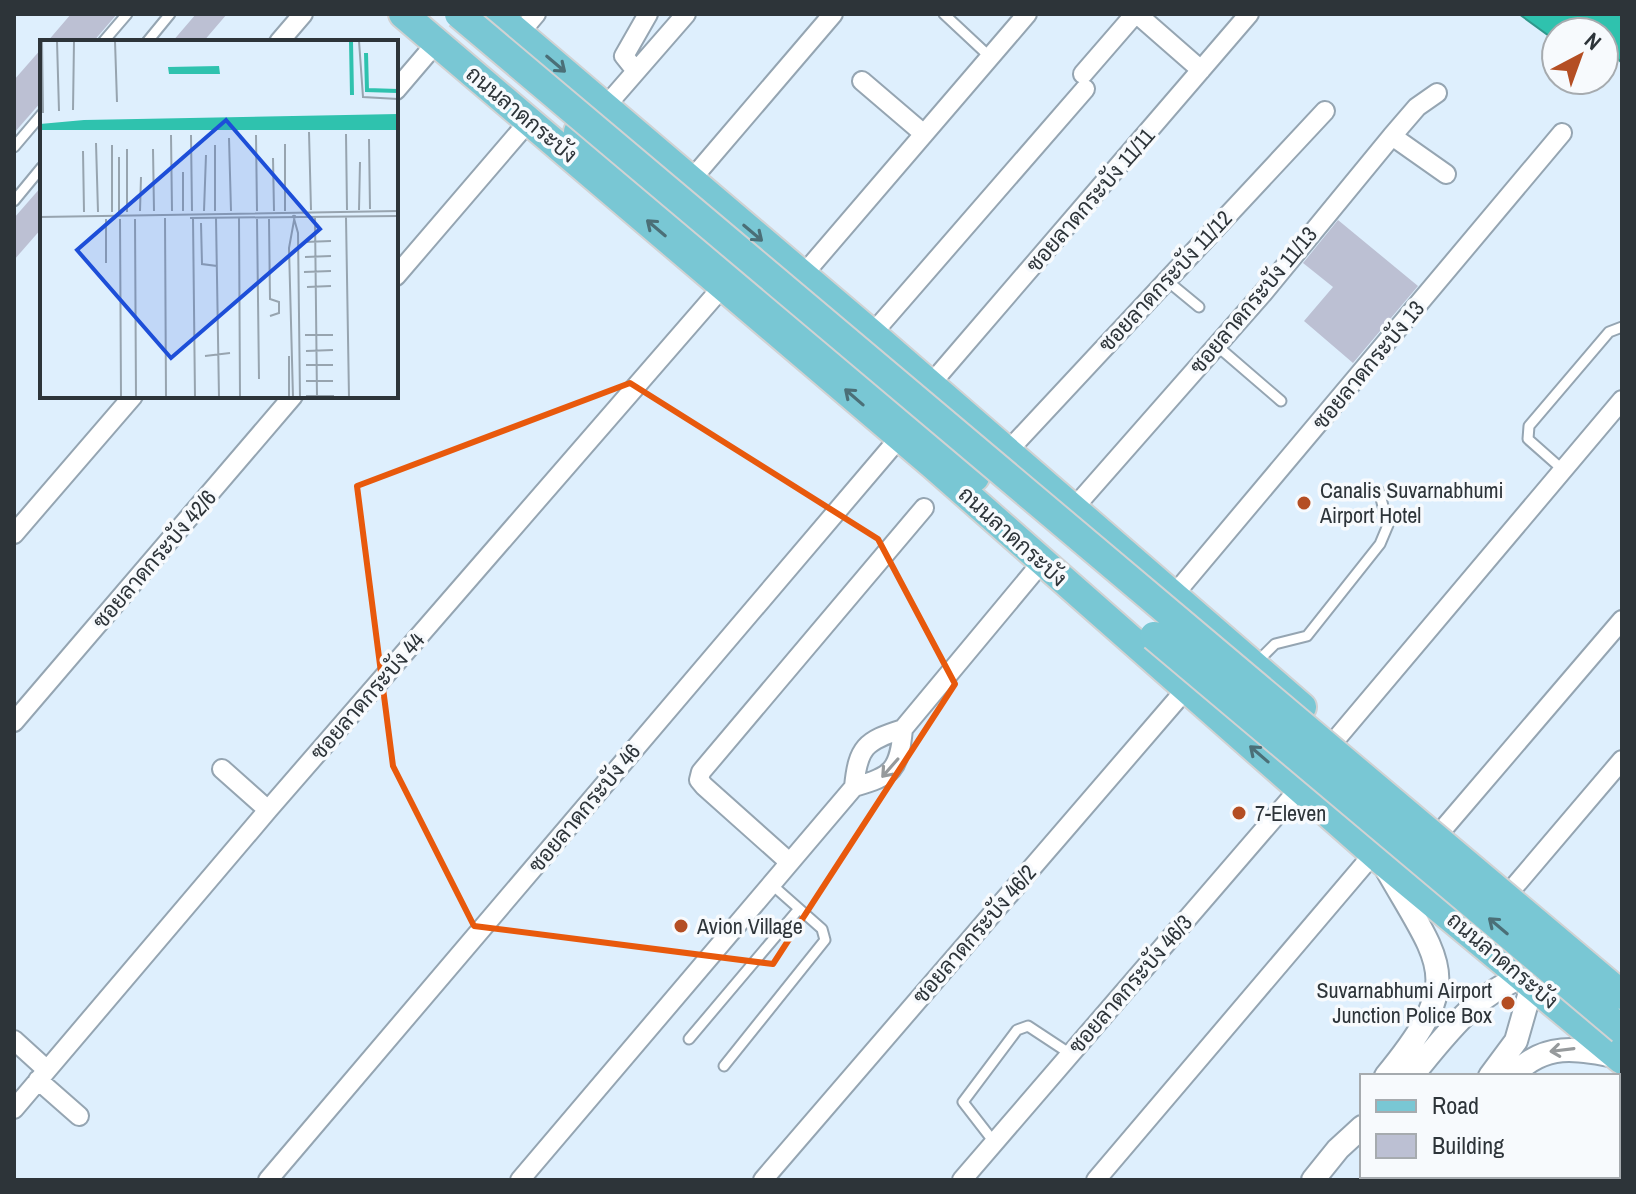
<svg xmlns="http://www.w3.org/2000/svg" width="1636" height="1194" font-family="'Archivo Narrow',Sarabun,sans-serif">
  <style>
    .water { fill: #2fc2ae; stroke: #2e978b; stroke-width: 2 }
    .building { fill: #bcc0d3 }
    .lines { fill: none; stroke-linecap: round; stroke-linejoin: round }
    .service-casing { stroke: #95a5b2; stroke-width: 13 }
    .minor-casing { stroke: #95a5b2; stroke-width: 22 }
    .tertiary-casing { stroke: #95a5b2; stroke-width: 26 }
    .primary-casing { stroke: #d1d2d3; stroke-width: 32 }
    .service { stroke: #fff; stroke-width: 9 }
    .minor { stroke: #fff; stroke-width: 18 }
    .tertiary { stroke: #fff; stroke-width: 22 }
    .primary { stroke: #79c7d4; stroke-width: 28 }
    .primary-bridge-casing { stroke: #d1d2d3; stroke-width: 32; stroke-linecap: butt }
    .primary-bridge { stroke: #79c7d4; stroke-width: 28 }
    .oneway { stroke: #4b6f77 }
    .oneway2 { stroke: #969a9c }
    .marked { fill: none; stroke: #e8590c; stroke-width: 6; stroke-linejoin: round }
    .poi-dot { fill: #b44e23; stroke: #f7fafd; stroke-width: 3 }
    .labels { text-anchor: middle; dominant-baseline: central; stroke-width: 7; stroke-linejoin: round; paint-order: stroke }
    .street-label { font-size: 22px; fill: #2d3439; stroke: #f7fafd }
    .poi-label { font-size: 22px; fill: #2d3439; stroke: #f7fafd; text-anchor: start }
    .inset-river { fill: none; stroke: #2fc2ae; stroke-width: 4 }
    .inset-road { fill: none; stroke: #97a4af; stroke-width: 2 }
    .view { fill: #1d4ed8; fill-opacity: 0.15; stroke: #1d4ed8; stroke-width: 4 }
    .inset-edge { fill: none; stroke: #2d3439; stroke-width: 4 }
  </style>
  <rect width="100%" height="100%" fill="#deeffd"/>
  <path class="water" d="M 1519,14 L 1622,14 L 1622,63 L 1614,55 L 1604,57 L 1604,32 L 1556,32 L 1556,41 Z"/>
  <path class="building" d="M 71,14 L 117,14 L 93,42 L 47,42 Z
    M 196,14 L 227,14 L 203,42 L 172,42 Z
    M 42,48 L 42,101 L 14,133 L 14,80 Z
    M 42,186 L 42,228 L 14,260 L 14,218 Z
    M 1338,220 L 1418,286 L 1353,363 L 1304,321 L 1333,287 L 1303,263 Z"/>
  <g class="lines">
    <g class="service-casing">
      <path id="service" d="M 944,14 L 990,57
        M 103,42 L 127,14
        M 147,42 L 170,14
        M 14,147 L 42,114
        M 14,201 L 42,167
        M 1165,279 L 1199,307
        M 1216,345 L 1281,401
        M 1563,470 L 1528,439 L 1529,426 L 1609,332 L 1622,327
        M 1257,662 L 1275,644 L 1307,636 L 1380,544 L 1388,525 L 1379,491
        M 689,1039 L 798,910
        M 724,1066 L 825,940 L 822,929 L 770,883
        M 994,1142 L 963,1102 L 1017,1030 L 1028,1026 L 1069,1053"/>
    </g>
    <g class="minor-casing">
      <path id="minor" d="M 1137,14 L 1201,70
        M 519,34 L 536,14
        M 279,42 L 303,14
        M 636,71 L 624,56 L 648,14
        M 1083,74 L 1135,14
        M 862,81 L 924,134
        M 396,90 L 437,42
        M 605,107 L 686,14
        M 1392,136 L 1446,174
        M 691,180 L 833,14
        M 803,275 L 1027,14
        M 396,276 L 529,121
        M 872,334 L 1085,89
        M 930,385 L 1249,14
        M 1007,452 L 1325,111
        M 1073,509 L 1263,293 L 1392,136 L 1417,107 L 1437,93
        M 14,534 L 133,396
        M 1173,596 L 1562,133
        M 14,722 L 293,396
        M 903,729 L 1042,562
        M 1337,738 L 1622,400
        M 222,769 L 268,810
        M 854,787 C 858,747 865,741 903,729
        M 1444,828 L 1622,620
        M 788,861 L 704,786 L 699,780 L 701,772 L 924,508
        M 1514,887 L 1622,760
        M 14,1040 L 47,1070
        M 38,1080 L 79,1116
        M 14,1109 L 268,810 L 724,285
        M 1618,1158 L 1622,1153
        M 268,1180 L 900,437
        M 520,1180 L 854,787 C 893,776 899,770 903,729
        M 763,1180 L 1186,689
        M 962,1180 L 1299,789
        M 1096,1180 L 1374,853
        M 1599,1180 L 1602,1176"/>
    </g>
    <g class="tertiary-casing">
      <path id="tertiary" d="M 1386,1076 C 1465,979 1443,968 1387,870
        M 1412,1076 C 1444,1037 1482,984 1535,974
        M 1490,1076 L 1516,1041 L 1536,971
        M 1513,1076 C 1543,1042 1578,1048 1618,1057
        M 1313,1180 L 1338,1149 L 1362,1127
        M 1410,1180 L 1414,1176"/>
    </g>
    <g class="primary-casing">
      <path id="primary" d="M 403,14 L 933,465 L 1381,860 L 1622,1060
        M 496,14 L 872,334 L 1302,707
        M 578,132 L 975,477"/>
    </g>
    <use href="#service" class="service"/>
    <use href="#minor" class="minor"/>
    <use href="#tertiary" class="tertiary"/>
    <use href="#primary" class="primary"/>
    <g class="primary-bridge-casing">
      <path id="primary-bridge" d="M 459,14 L 1622,995
        M 1154,636 L 1622,1030"/>
    </g>
    <use href="#primary-bridge" class="primary-bridge"/>
  </g>
  <defs><path id="oneway-shaft" d="M-6 0H5M1.5-3L5.5 0L1.5 3" fill="none" stroke-width="1.6" stroke-linecap="round" stroke-linejoin="round" transform="scale(2)"/></defs>
  <g class="oneway">
    <use href="#oneway-shaft" transform="translate(556 64) rotate(40)"/>
    <use href="#oneway-shaft" transform="translate(656 228) rotate(-140)"/>
    <use href="#oneway-shaft" transform="translate(753 233) rotate(40)"/>
    <use href="#oneway-shaft" transform="translate(854 397) rotate(-139)"/>
    <use href="#oneway-shaft" transform="translate(1259 754) rotate(-139)"/>
    <use href="#oneway-shaft" transform="translate(1498 926) rotate(-140)"/>
  </g>
  <g class="oneway2">
    <use href="#oneway-shaft" transform="translate(890 768) rotate(131)"/>
    <use href="#oneway-shaft" transform="translate(1562 1050) rotate(173)"/>
  </g>
  <path class="marked" d="M 630,383 L 878,539 L 955,684 L 773,964 L 474,926 L 393,766 L 357,486 Z"/>
  <g class="poi-dot">
    <circle cx="1304" cy="503" r="8"/>
    <circle cx="1239" cy="813" r="8"/>
    <circle cx="681" cy="926" r="8"/>
    <circle cx="1508" cy="1003" r="8"/>
  </g>
  <g class="labels">
    <g class="street-label">
      <text transform="translate(522 114) rotate(40)">ถนนลาดกระบัง</text>
      <text transform="translate(1090 200) rotate(-49)">ซอยลาดกระบัง 11/11</text>
      <text transform="translate(1165 281) rotate(-47)">ซอยลาดกระบัง 11/12</text>
      <text transform="translate(1253 300) rotate(-50)">ซอยลาดกระบัง 11/13</text>
      <text transform="translate(1368 365) rotate(-50)">ซอยลาดกระบัง 13</text>
      <text transform="translate(1013 536) rotate(42)">ถนนลาดกระบัง</text>
      <text transform="translate(154 559) rotate(-49)">ซอยลาดกระบัง 42/6</text>
      <text transform="translate(367 696) rotate(-49)">ซอยลาดกระบัง 44</text>
      <text transform="translate(584 808) rotate(-50)">ซอยลาดกระบัง 46</text>
      <text transform="translate(974 934) rotate(-49)">ซอยลาดกระบัง 46/2</text>
      <text transform="translate(1503 960) rotate(40)">ถนนลาดกระบัง</text>
      <text transform="translate(1130 984) rotate(-49)">ซอยลาดกระบัง 46/3</text>
    </g>
    <g class="poi-label">
      <text x="1320" y="490">Canalis Suvarnabhumi<tspan x="1320" dy="25">Airport Hotel</tspan></text>
      <text x="1255" y="813">7-Eleven</text>
      <text x="697" y="926">Avion Village</text>
      <text x="1492" y="990" text-anchor="end">Suvarnabhumi Airport<tspan x="1492" dy="25">Junction Police Box</tspan></text>
    </g>
  </g>
  <g transform="translate(40 40)">
    <rect width="358" height="358" fill="#deeffd"/>
    <path d="M 179,26 L 180,34 L 129,34 L 128,27 ZM 358,74 L 358,90 L 0,90 L 0,84 L 44,80 Z" fill="#2fc2ae"/>
    <path class="inset-river" d="M 311,1 L 312,55M 326,13 L 327,50 L 358,51"/>
    <path class="inset-road" d="M 2,1 L 3,73M 17,1 L 19,71M 75,1 L 77,62M 319,1 L 323,57 L 358,59M 33,70 L 34,1M 269,92 L 271,170M 306,94 L 307,170M 131,95 L 132,171M 151,95 L 152,171M 216,95 L 217,171M 189,98 L 191,171M 329,99 L 330,169M 56,103 L 58,172M 72,105 L 72,172M 113,109 L 114,171M 43,111 L 44,172M 233,118 L 234,171M 319,170 L 320,122M 100,171 L 101,137M 143,171 L 143,132M 164,171 L 166,115M 175,171 L 175,105M 245,171 L 245,104M 79,172 L 79,117M 87,172 L 87,109M 253,175 L 258,193 L 260,357M 0,177 L 358,171M 306,177 L 309,357M 125,178 L 126,357M 150,178 L 358,176M 153,178 L 155,357M 176,178 L 179,357M 199,178 L 200,357M 275,178 L 277,357M 66,179 L 66,223M 80,179 L 81,357M 95,179 L 96,357M 217,179 L 219,339M 229,179 L 230,259 L 239,262 L 239,273 L 230,276M 161,183 L 162,224 L 177,226M 265,202 L 291,201M 265,217 L 291,216M 264,232 L 291,231M 267,247 L 291,246M 265,295 L 293,295M 266,311 L 293,310M 165,316 L 190,313M 266,325 L 293,325M 266,341 L 293,341M 266,356 L 294,356M 249,357 L 249,316M 253,357 L 249,208 L 255,175"/>
    <path class="view" d="M 186,80 L 280,189 L 131,318 L 37,210 Z"/>
    <rect width="358" height="358" class="inset-edge"/>
  </g>
  <rect width="1636" height="1194" fill="none" stroke="#2d3439" stroke-width="32"/>
  <rect x="1360" y="1074" width="260" height="104" fill="#f7fafd" stroke="#a6abaf" stroke-width="2"/>
  <rect x="1376" y="1100" width="40" height="12" fill="#79c7d4" stroke="#a6abaf" stroke-width="2"/>
  <text x="1432" y="1114" font-size="24" fill="#2d3439">Road</text>
  <rect x="1376" y="1134" width="40" height="24" fill="#bcc0d3" stroke="#a6abaf" stroke-width="2"/>
  <text x="1432" y="1154" font-size="24" fill="#2d3439">Building</text>
  <g transform="translate(1580 56) rotate(41)"><circle r="38" fill="#f7fafd" stroke="#a6abaf" stroke-width="2"/>
  <path d="M0-6L14 30L0 20L-14 30Z" fill="#b44e23"/>
  <text y="-12" font-size="22" font-weight="bold" text-anchor="middle" fill="#2d3439">N</text>
  </g>
</svg>
